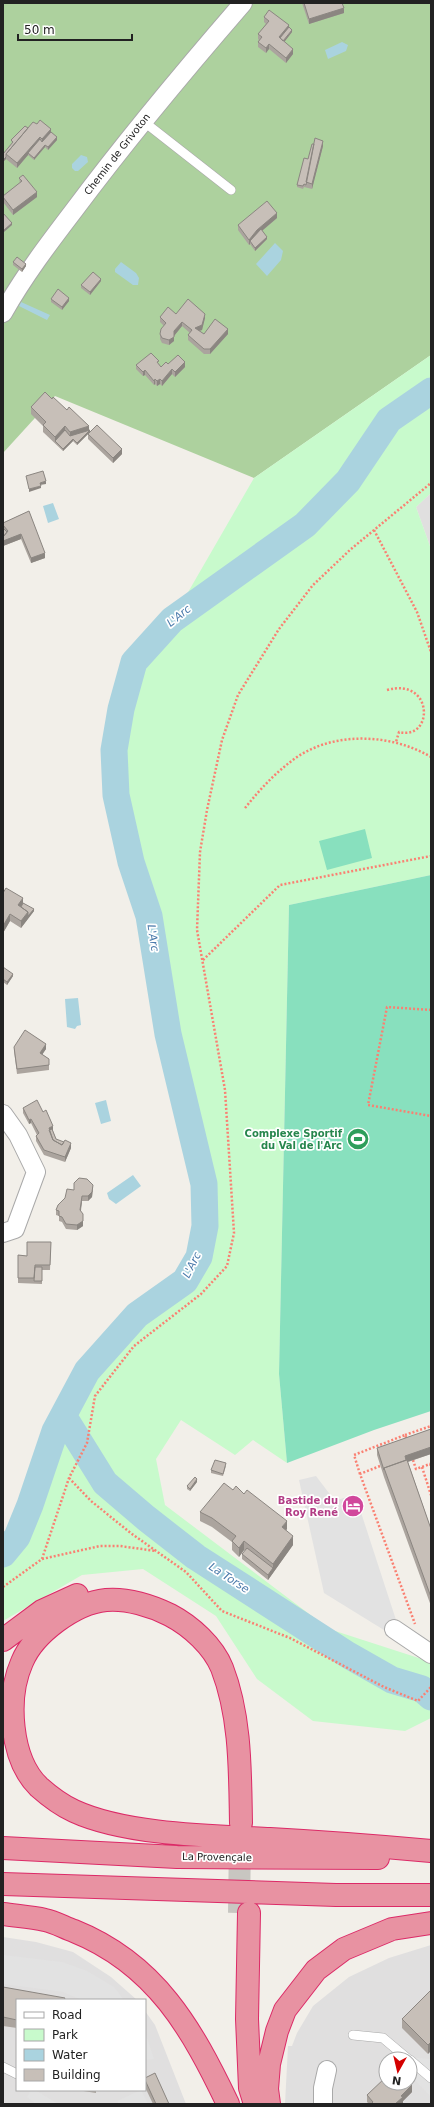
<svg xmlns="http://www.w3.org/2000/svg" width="434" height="2107" font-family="'DejaVu Sans',sans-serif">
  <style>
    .residential { fill: #e0dfdf; fill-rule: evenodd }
    .forest { fill: #add19e }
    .park { fill: #c8facc }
    .pitch { fill: #88e0be }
    .parking { fill: #e2e2e2 }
    .water { fill: #aad3df }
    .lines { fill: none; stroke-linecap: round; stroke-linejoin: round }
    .river { stroke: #aad3df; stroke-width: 27 }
    .motorway-tunnel { stroke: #c8c6c1; stroke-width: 22; stroke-dasharray: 22 11; stroke-linecap: butt }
    .service-casing { stroke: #a9a9a9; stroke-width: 10 }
    .minor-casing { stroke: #a9a9a9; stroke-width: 20 }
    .motorway-casing { stroke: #dc2a67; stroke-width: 24 }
    .path { stroke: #fa8072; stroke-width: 2.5; stroke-dasharray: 2 2; stroke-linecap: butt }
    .service { stroke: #fff; stroke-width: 9 }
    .minor { stroke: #fff; stroke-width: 18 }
    .motorway { stroke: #e892a2; stroke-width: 22 }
    .wall { fill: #aba49e }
    .shaded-wall { fill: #8b8681 }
    .building { fill: #c7bfb8; stroke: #8b8681 }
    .labels { text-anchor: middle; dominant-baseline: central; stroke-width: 3.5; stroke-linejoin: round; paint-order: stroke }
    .street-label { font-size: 10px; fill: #222; stroke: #fff }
    .leisure-label { font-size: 10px; font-weight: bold; fill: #27864d; stroke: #fff; text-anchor: end }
    .hotel-label { font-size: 10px; font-weight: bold; fill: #b23c85; stroke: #fff; text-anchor: end }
    .water-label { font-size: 11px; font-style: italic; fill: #4a7aab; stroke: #fff }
  </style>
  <rect width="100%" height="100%" fill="#f2efe9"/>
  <path class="residential" d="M 431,493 L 431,549 L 416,507 Z
    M 3,1937 L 36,1942 L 73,1952 L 111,1977 L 137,2000 L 17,2000 L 17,2090 L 145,2090 L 145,2011 L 155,2025 L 186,2104 L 3,2104 Z
    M 431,1945 L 431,2104 L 285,2104 L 288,2046 L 292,2046 L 297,2033 L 313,2006 L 349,1977 L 389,1958 ZM 386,2059 L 410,2059 L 410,2083 L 386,2083 Z"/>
  <path class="forest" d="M 3,3 L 431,3 L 431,355 L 254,478 L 55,396 L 3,453 Z"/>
  <path class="park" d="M 431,355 L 431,493 L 416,507 L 431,549 L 431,875 L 289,905 L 279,1374 L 287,1463 L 253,1440 L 235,1455 L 181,1420 L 156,1459 L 165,1505 L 329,1629 L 431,1662 L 431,1718 L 405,1731 L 313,1721 L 257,1679 L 216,1616 L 143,1569 L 82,1575 L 3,1621 L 3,1554 L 17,1536 L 30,1505 L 55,1431 L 87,1371 L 137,1315 L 185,1281 L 199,1257 L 205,1226 L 204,1184 L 168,1034 L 149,916 L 131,862 L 116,795 L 114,750 L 121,709 L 134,662 L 172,620 L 254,478 Z"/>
  <path class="pitch" d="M 365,829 L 372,858 L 327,870 L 319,841 Z
    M 431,875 L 431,1411 L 374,1430 L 287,1463 L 279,1374 L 289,905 Z"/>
  <path class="parking" d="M 316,1476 L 335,1501 L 355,1494 L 397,1623 L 392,1635 L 324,1593 L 299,1480 Z
    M 3,1955 L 62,1962 L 87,1971 L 114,1987 L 124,2000 L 82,2000 L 63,1992 L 3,1984 Z
    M 145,2032 L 154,2059 L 145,2060 Z
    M 406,2057 L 431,2059 L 431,2097 L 410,2075 L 410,2059 Z
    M 31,2090 L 35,2090 L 58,2104 L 36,2104 L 27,2097 Z
    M 141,2090 L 148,2104 L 119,2104 L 117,2101 Z"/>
  <path class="water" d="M 342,42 L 348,45 L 346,51 L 328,59 L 325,50 Z
    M 81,155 L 87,157 L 88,162 L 78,171 L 75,171 L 72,168 L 72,164 Z
    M 275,243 L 283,251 L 281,260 L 267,276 L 256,264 Z
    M 121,262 L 136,273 L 139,278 L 138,285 L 133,285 L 115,272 L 115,269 Z
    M 21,302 L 50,315 L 47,320 L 19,306 Z
    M 53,503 L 59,519 L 48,523 L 43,506 Z
    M 78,998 L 81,1025 L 77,1026 L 75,1029 L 67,1027 L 65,999 Z
    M 106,1100 L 111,1121 L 101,1124 L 95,1103 Z
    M 133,1175 L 141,1186 L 116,1204 L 109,1199 L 107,1193 Z"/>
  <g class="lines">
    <path class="river" d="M 64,1417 L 105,1483 L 146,1518 L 196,1557 L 348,1655 L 392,1680 L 422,1689 L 431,1697
      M 3,1554 L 17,1537 L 30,1505 L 55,1431 L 87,1371 L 137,1315 L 185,1281 L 199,1257 L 205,1226 L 204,1184 L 168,1034 L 149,916 L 131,862 L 116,795 L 114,750 L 121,709 L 134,662 L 172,620 L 305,525 L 348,481 L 389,420 L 431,391"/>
    <path class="motorway-tunnel" d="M 239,1913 L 240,1838"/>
    <g class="service-casing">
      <path id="service" d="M 143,121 L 231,190
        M 353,2035 L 383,2038 L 408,2059
        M 410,2060 L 431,2078
        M 3,2067 L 17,2074"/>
    </g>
    <g class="minor-casing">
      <path id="minor" d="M 3,313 C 24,276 49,243 75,209 C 128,138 185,70 243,3
        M 3,1114 L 18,1135 L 36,1172 L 15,1229 L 3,1233
        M 394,1629 L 431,1654
        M 323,2104 L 323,2088 L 327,2070"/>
    </g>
    <g class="motorway-casing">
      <path id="motorway" d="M 3,1640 L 42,1611 L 77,1595
        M 241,1823 C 240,1772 241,1717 222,1668 C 213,1646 191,1626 170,1615 C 152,1606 127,1598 106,1600 C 75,1603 34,1633 22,1662 C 6,1698 10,1759 39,1787 C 48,1795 63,1806 74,1811 C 126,1835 213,1836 270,1839 C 324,1842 377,1846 431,1851
        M 3,1848 L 177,1857 L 378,1858
        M 3,1884 L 336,1895 L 431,1895
        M 249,1913 L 247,2019 L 250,2088 L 255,2104
        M 3,1914 C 17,1916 32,1917 45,1920 C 55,1922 65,1928 74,1931 C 156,1964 192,2029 228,2104
        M 269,2104 L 267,2089 L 269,2064 L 277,2031 L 285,2010 L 316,1970 L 344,1949 L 392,1929 L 431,1923"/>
    </g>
    <path class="path" d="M 374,530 L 417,612 L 431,652
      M 387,690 C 434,677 434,741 399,732 L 396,742
      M 245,808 C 261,788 277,771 297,757 C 336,731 392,734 431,757
      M 203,960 L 280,885 L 431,856
      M 431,1010 L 387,1007 L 368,1105 L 431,1116
      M 405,1435 L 431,1426
      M 413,1460 L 416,1469 L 430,1464 L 431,1466
      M 380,1466 L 360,1474 L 415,1624
      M 422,1467 L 431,1495
      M 360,1474 L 354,1455 L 405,1435 L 407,1440
      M 69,1478 L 91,1501 L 132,1534 L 186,1572 L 222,1611 L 290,1638 L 384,1687 L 418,1701 L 431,1687
      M 42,1559 L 100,1546 L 120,1546 L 156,1551
      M 3,1587 L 42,1559 L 69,1478 L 87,1443 L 95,1396 L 134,1346 L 201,1294 L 227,1266 L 234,1233 L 225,1090 L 197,930 L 200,852 L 207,810 L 222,740 L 238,695 L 279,629 L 313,585 L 351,549 L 431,483"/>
    <use href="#service" class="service"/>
    <use href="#minor" class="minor"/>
    <use href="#motorway" class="motorway"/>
  </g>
  <path class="wall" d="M 302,3 L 342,3 L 344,13 L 309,24 Z
    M 264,17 L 289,27 L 292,32 L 284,42 L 293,54 L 286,63 L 269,49 L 266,53 L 258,47 L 258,42 L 259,40 L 258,39 L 258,34 L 266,24 L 264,22 Z
    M 37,124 L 51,132 L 57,140 L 48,150 L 45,147 L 34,160 L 28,155 L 17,168 L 6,159 L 3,162 L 3,154 L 12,143 L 11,140 L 28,128 Z
    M 323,146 L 312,189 L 304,187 L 303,189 L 297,187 L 297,185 L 308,159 Z
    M 19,178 L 37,197 L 13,215 L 3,202 L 3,196 L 20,183 Z
    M 277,218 L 262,231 L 267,239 L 255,251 L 250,244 L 249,245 L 238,230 L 238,225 Z
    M 13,262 L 26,266 L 22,272 L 13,265 Z
    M 101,281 L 90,295 L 81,288 L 81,285 Z
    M 51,299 L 69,301 L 62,310 L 51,302 Z
    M 176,314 L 205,318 L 202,330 L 200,331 L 204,334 L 228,334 L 210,354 L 204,354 L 188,340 L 188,335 L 190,333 L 182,326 L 174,336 L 174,341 L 169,345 L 162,343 L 160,339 L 160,334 L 164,326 L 160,322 L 160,317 Z
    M 159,364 L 161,367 L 168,364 L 185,367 L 175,377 L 172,374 L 162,386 L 160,384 L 157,386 L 155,384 L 154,385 L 145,375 L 143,376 L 136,369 L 136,365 Z
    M 31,407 L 89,430 L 90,432 L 77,445 L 73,441 L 63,451 L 43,432 L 43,426 L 31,414 Z
    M 88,434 L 122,454 L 113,463 L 88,439 Z
    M 29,511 L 45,558 L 31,563 L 21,539 L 3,546 L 3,523 Z
    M 3,893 L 23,903 L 34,911 L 21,928 L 10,921 L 3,933 Z
    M 3,967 L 13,976 L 7,985 L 3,982 Z
    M 14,1047 L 46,1049 L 42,1054 L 49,1059 L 49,1070 L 17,1074 L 14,1051 Z
    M 23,1108 L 43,1112 L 53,1131 L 56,1139 L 71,1148 L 65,1162 L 44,1155 L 36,1141 L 36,1136 L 37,1135 L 31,1123 L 29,1124 L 23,1113 Z
    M 93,1190 L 92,1197 L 88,1201 L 82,1201 L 81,1211 L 83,1226 L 77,1230 L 66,1229 L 62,1222 L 59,1221 L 59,1216 L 56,1215 L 56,1210 Z
    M 51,1242 L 50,1270 L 42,1270 L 42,1284 L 18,1283 L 18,1255 L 27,1256 Z
    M 431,1429 L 431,1454 L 408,1462 L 431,1529 L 431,1606 L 384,1477 L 377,1455 L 377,1448 Z
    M 226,1466 L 223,1476 L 211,1473 L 211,1470 Z
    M 197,1482 L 190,1491 L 187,1489 L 187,1486 Z
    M 233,1490 L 244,1494 L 287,1529 L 286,1530 L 293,1545 L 268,1580 L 242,1559 L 242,1554 L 245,1551 L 244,1550 L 239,1557 L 232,1550 L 232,1542 L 212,1527 L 200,1521 L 200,1512 Z
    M 3,1987 L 65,2000 L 17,2000 L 17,2028 L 3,2026 Z
    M 431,1990 L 428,2054 L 402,2028 L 402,2019 Z
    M 145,2078 L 169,2104 L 153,2104 L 145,2087 Z
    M 77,2090 L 96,2090 L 96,2093 Z
    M 412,2092 L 403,2101 L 403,2104 L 369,2104 L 367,2102 L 367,2095 Z"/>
  <path class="shaded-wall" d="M 344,8 L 344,13 L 309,24 L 309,19 Z
    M 289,25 L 289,30 L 280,41 L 279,37 Z
    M 292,30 L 292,32 L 282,45 L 282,43 Z
    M 269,44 L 269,49 L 266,53 L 266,48 Z
    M 293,49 L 293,54 L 286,63 L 286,58 Z
    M 51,129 L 51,134 L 42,144 L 42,139 Z
    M 40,137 L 40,142 L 28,153 L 28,155 L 17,168 L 17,163 Z
    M 57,137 L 57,140 L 48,150 L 48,147 Z
    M 323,141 L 323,146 L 312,189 L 312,184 Z
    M 45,145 L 45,147 L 34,160 L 34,158 Z
    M 6,157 L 6,159 L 3,162 L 3,160 Z
    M 37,192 L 37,197 L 13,215 L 13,210 Z
    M 277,213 L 277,218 L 250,241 L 250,244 L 249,245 L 249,240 L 257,230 Z
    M 12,223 L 12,225 L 4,232 L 4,230 Z
    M 267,237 L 267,239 L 255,251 L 255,248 Z
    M 26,264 L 26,266 L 22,272 L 22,269 Z
    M 101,279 L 101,281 L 90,295 L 90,292 Z
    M 69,298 L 69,301 L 62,310 L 62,307 Z
    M 205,314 L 205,318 L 202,330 L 195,332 L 195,328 Z
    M 182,322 L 182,326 L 174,336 L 174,331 Z
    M 228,329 L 228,334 L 210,354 L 210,349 Z
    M 174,337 L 174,341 L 169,345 L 169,340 Z
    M 185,362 L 185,367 L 175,377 L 175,372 Z
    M 172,369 L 172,374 L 162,386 L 162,381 Z
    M 145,370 L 145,375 L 143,376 L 143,372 Z
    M 155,379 L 155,384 L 154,385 L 154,381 Z
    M 160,379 L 160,384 L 157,386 L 157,381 Z
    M 65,426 L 65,433 L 55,441 L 55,444 L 55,437 Z
    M 89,426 L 89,431 L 90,430 L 90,432 L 77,445 L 77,443 L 86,434 L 70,439 L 70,432 Z
    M 73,439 L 73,441 L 63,451 L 63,449 Z
    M 122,449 L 122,454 L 113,463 L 113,458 Z
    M 46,481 L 46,484 L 40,485 L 40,483 Z
    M 41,486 L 41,488 L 29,492 L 29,489 Z
    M 21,534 L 21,539 L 3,546 L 3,539 Z
    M 45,553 L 45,558 L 31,563 L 31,558 Z
    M 23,898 L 23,905 L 18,910 L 18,905 Z
    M 34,909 L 34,911 L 21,928 L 21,921 L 28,912 Z
    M 10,914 L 10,921 L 3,933 L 3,926 Z
    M 13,974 L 13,976 L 7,985 L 7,982 Z
    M 46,1044 L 46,1049 L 40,1058 L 40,1053 Z
    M 31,1119 L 31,1123 L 29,1124 L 29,1120 Z
    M 53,1126 L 53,1131 L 49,1133 L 49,1128 Z
    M 71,1143 L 71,1148 L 65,1162 L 65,1157 Z
    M 93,1185 L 92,1197 L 88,1201 L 88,1196 Z
    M 82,1196 L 82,1201 L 80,1215 L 80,1210 Z
    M 83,1214 L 83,1226 L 77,1230 L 77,1225 Z
    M 431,1447 L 431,1454 L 407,1462 L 405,1456 Z
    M 197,1479 L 197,1482 L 190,1491 L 190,1489 Z
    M 287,1521 L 287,1529 L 282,1536 L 282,1527 Z
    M 293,1536 L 293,1545 L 268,1580 L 268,1575 L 273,1568 L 273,1564 Z
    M 244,1541 L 244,1550 L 239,1557 L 239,1548 Z
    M 431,2042 L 431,2051 L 428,2054 L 428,2045 Z
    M 412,2085 L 412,2092 L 403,2101 L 403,2104 L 395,2104 L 401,2096 Z"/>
  <path class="building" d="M 304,3 L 342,3 L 344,8 L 309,19 Z
    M 269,10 L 289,25 L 279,37 L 293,49 L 286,58 L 269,44 L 266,48 L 258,42 L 262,37 L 258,34 L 269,21 L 264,17 Z
    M 289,27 L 292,30 L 283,41 L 280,38 Z
    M 40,120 L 51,129 L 42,139 L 40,137 L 17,163 L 6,154 L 33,122 L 37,124 Z
    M 25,126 L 28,128 L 6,154 L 6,157 L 3,160 L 3,154 L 13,142 L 11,140 Z
    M 51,132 L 57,137 L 48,147 L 45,145 L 34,158 L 28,153 L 40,139 L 42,142 Z
    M 315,138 L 323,141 L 312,184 L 306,182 Z
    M 312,144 L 314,144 L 306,185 L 304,184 L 303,186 L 297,185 L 304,158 L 308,159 Z
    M 23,175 L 37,192 L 13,210 L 3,197 L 3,196 L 22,181 L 19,178 Z
    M 267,201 L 277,213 L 257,230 L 249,240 L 238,225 Z
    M 3,213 L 12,223 L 4,230 L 3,228 Z
    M 261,229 L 267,237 L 255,248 L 250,241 Z
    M 17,257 L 26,264 L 22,269 L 13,262 Z
    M 93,272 L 101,279 L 90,292 L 81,285 Z
    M 58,289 L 69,298 L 62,307 L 51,299 Z
    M 188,299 L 205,314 L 202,325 L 195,328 L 204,334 L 215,319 L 228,329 L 210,349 L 204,349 L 188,335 L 192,330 L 182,322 L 174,331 L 174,337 L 169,340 L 162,338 L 160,334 L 161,329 L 166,323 L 160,317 L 168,307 L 176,314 Z
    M 151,353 L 159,361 L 157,362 L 161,367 L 166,362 L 168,364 L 178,355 L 185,362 L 175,372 L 172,369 L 162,381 L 160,379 L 157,381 L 155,379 L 154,381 L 145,370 L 143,372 L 136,365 Z
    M 45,392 L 52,399 L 53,397 L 67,410 L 69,407 L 89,426 L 70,432 L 65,426 L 55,437 L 43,425 L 46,422 L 31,407 Z
    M 97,425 L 122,449 L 113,458 L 88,434 Z
    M 65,430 L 70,436 L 90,430 L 77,443 L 73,439 L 63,449 L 55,441 Z
    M 43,471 L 46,481 L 40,483 L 41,486 L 29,489 L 26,476 Z
    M 29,511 L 45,553 L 31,558 L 21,534 L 3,541 L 3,537 L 8,531 L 3,525 L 3,523 Z
    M 3,528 L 7,532 L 3,537 Z
    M 6,888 L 23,898 L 18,905 L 28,912 L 21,921 L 10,914 L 3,926 L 3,893 Z
    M 23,903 L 34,909 L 28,916 L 28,912 L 21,907 Z
    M 3,967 L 13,974 L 7,982 L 3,979 Z
    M 25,1030 L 46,1044 L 40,1053 L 49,1059 L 49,1065 L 17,1069 L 14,1047 Z
    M 37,1100 L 43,1112 L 46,1110 L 53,1126 L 49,1128 L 53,1140 L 62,1145 L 65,1140 L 71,1143 L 65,1157 L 44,1150 L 36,1136 L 39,1133 L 31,1119 L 29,1120 L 23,1108 Z
    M 52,1129 L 56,1139 L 64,1142 L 62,1145 L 53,1140 L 49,1130 Z
    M 79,1178 L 87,1179 L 93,1185 L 92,1192 L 88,1196 L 82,1196 L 80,1210 L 83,1214 L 83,1221 L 77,1225 L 66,1224 L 62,1217 L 59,1216 L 59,1211 L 56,1210 L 58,1205 L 65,1198 L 67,1189 L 74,1190 L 74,1183 Z
    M 27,1242 L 51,1242 L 50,1265 L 35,1265 L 34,1278 L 18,1278 L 18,1255 L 27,1256 Z
    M 35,1267 L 42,1267 L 42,1281 L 34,1281 Z
    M 431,1429 L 431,1447 L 405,1456 L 406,1460 L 384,1468 L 384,1470 L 377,1448 Z
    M 215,1460 L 226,1463 L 223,1474 L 211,1470 Z
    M 407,1460 L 431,1529 L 431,1597 L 384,1468 Z
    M 195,1477 L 197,1479 L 190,1489 L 187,1486 Z
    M 224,1483 L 233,1490 L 236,1486 L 244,1494 L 247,1490 L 287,1521 L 282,1527 L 293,1536 L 273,1564 L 244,1541 L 239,1548 L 232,1541 L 236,1536 L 212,1518 L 200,1512 Z
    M 247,1548 L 273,1568 L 268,1575 L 242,1554 Z
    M 3,1987 L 65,1998 L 64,2000 L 17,2000 L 17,2020 L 3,2017 Z
    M 431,1990 L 431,2042 L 428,2045 L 402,2019 Z
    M 155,2073 L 169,2104 L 156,2104 L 145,2080 L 145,2078 Z
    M 386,2077 L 386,2083 L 410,2083 L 412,2085 L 401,2096 L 403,2097 L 395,2104 L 371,2104 L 373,2102 L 367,2095 Z"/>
  <defs>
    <g id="stadium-disc" transform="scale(1.15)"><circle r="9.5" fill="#2e9e5b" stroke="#fff"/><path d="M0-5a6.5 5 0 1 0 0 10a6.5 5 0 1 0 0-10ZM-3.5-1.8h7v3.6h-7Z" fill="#fff"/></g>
    <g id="hotel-disc" transform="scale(1.15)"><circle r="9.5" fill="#d1479c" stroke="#fff"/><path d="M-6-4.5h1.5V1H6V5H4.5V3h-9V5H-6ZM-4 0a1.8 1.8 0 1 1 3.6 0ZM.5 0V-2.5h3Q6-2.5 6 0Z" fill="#fff"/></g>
  </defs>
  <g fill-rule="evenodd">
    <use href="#stadium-disc" x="358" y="1139"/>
    <use href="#hotel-disc" x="353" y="1506"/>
  </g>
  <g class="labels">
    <g class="street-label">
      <text transform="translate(117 154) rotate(-52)">Chemin de Grivoton</text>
      <text transform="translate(217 1857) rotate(1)">La Provençale</text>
    </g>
    <g class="leisure-label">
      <text x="342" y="1133">Complexe Sportif<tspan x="342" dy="12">du Val de l'Arc</tspan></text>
    </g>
    <g class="hotel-label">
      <text x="338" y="1500">Bastide du<tspan x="338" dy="12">Roy René</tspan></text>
    </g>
    <g class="water-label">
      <text transform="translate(179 616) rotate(-39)">L'Arc</text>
      <text transform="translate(153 938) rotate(81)">L'Arc</text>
      <text transform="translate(192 1265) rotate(-63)">L'Arc</text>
      <text transform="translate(229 1578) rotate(33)">La Torse</text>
    </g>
  </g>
  <rect width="434" height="2107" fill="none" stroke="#222222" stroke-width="8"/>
  <rect x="16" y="1999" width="130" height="92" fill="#ffffff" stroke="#a7a7a7"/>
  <rect x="24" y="2012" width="20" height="6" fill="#ffffff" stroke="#a7a7a7"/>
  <text x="52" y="2019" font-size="12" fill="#222222">Road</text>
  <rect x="24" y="2029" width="20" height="12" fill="#c8facc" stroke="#a7a7a7"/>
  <text x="52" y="2039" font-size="12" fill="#222222">Park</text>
  <rect x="24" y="2049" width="20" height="12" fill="#aad3df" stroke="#a7a7a7"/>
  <text x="52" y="2059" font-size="12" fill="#222222">Water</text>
  <rect x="24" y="2069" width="20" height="12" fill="#c7bfb8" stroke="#a7a7a7"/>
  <text x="52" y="2079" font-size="12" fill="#222222">Building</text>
  <g transform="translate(398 2071) rotate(188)"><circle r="19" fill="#ffffff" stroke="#a7a7a7"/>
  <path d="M0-3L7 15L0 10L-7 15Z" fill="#d40000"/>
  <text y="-6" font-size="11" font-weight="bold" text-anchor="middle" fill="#222222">N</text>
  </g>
  <path d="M18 34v6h114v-6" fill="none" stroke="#222222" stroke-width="2"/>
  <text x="24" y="34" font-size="12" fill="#222222" stroke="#ffffff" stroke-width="3" paint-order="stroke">50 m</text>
</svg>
